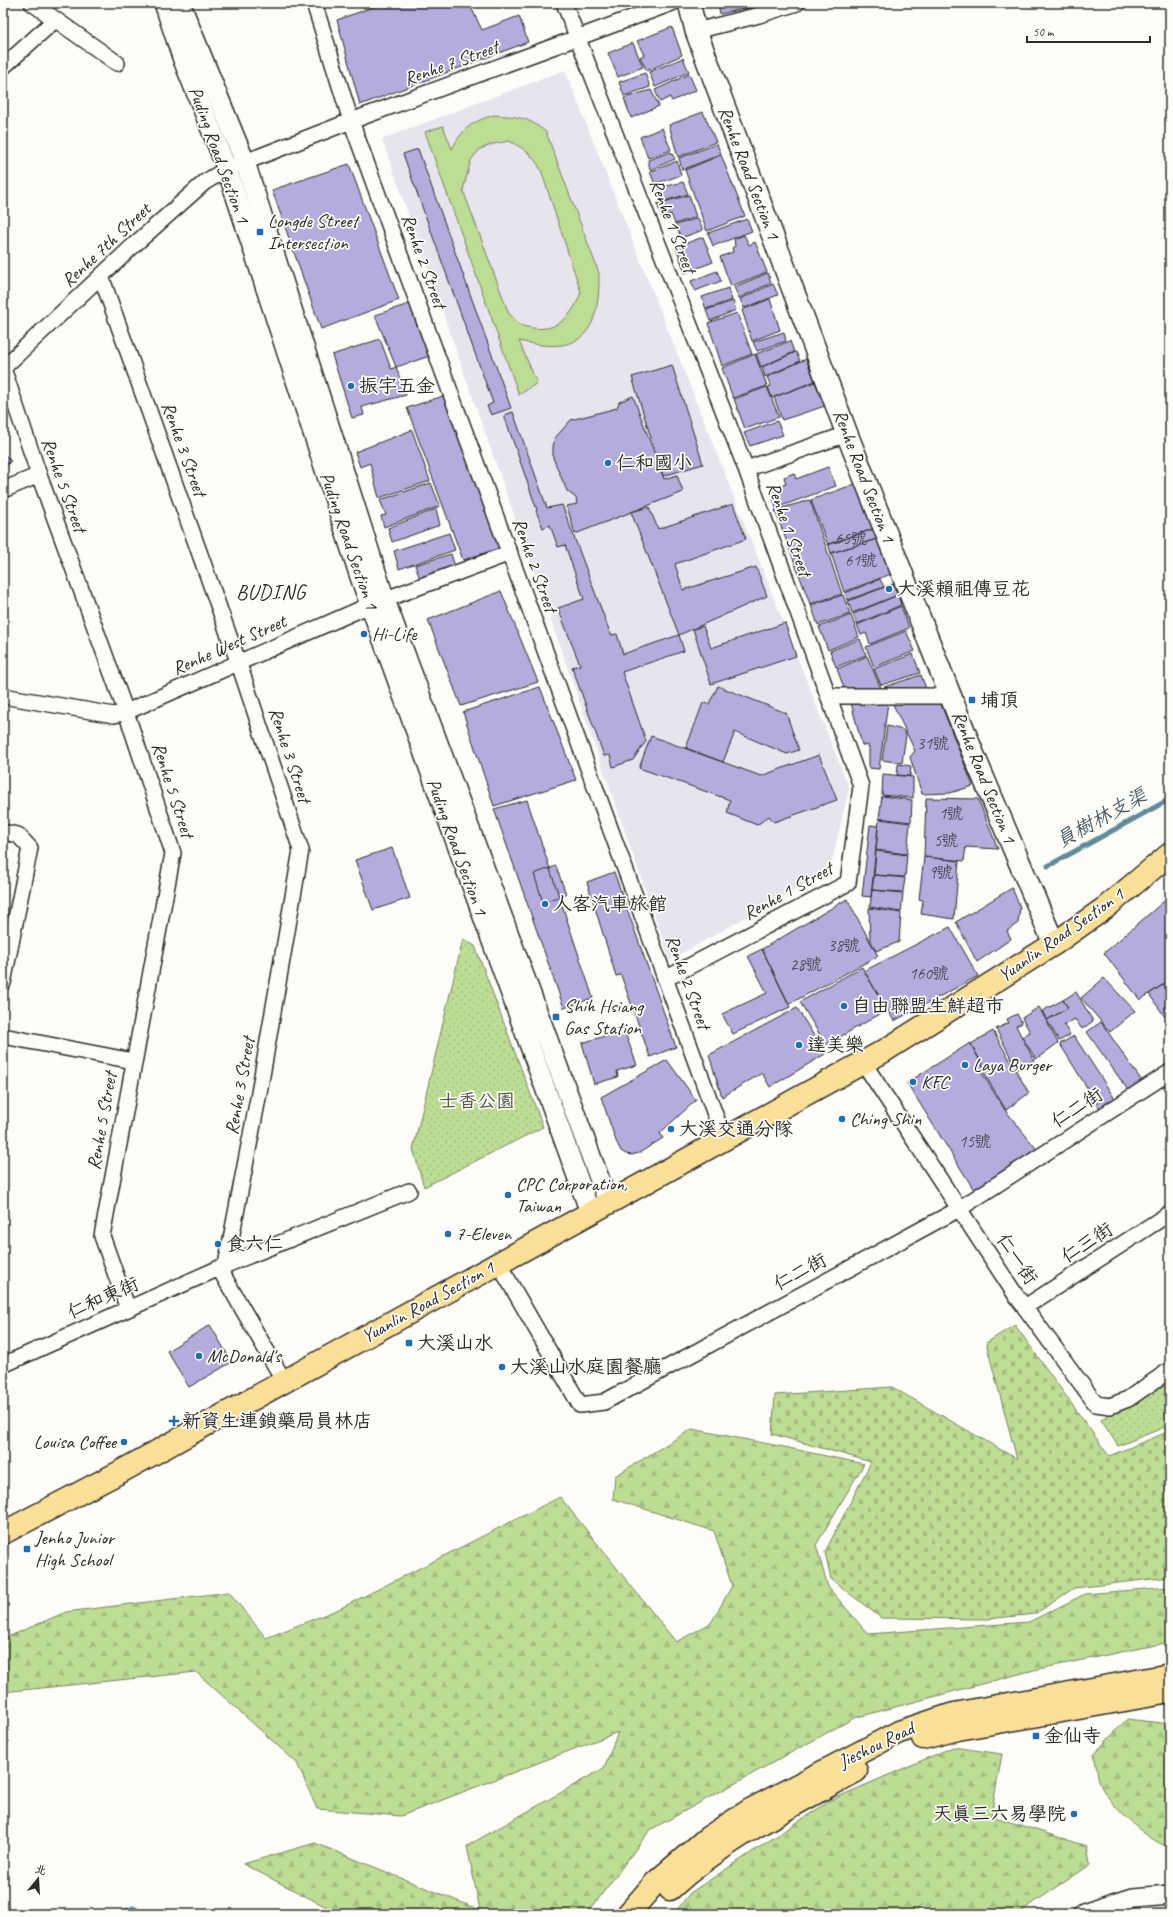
<svg xmlns="http://www.w3.org/2000/svg" width="1173" height="1917" font-family="Caveat,'LXGW WenKai TC',sans-serif">
  <style>
    .built { fill: #e7e4ef }
    .grass { fill: url(#grass-dots); stroke: #748460 }
    .forest { fill: url(#forest-firs); stroke: #748460 }
    .cemetery { fill: url(#cemetery-stones); stroke: #748460 }
    .garden { fill: #bddc94; stroke: #748460; fill-rule: evenodd }
    .lines { fill: none; stroke-linecap: round; stroke-linejoin: round }
    .stream { stroke: #5f8b99; stroke-width: 5 }
    .building { fill: #b5acdd; stroke: #2b2b2b }
    .minor-casing { stroke: #2b2b2b; stroke-width: 18 }
    .tertiary-casing { stroke: #2b2b2b; stroke-width: 22 }
    .secondary-casing { stroke: #2b2b2b; stroke-width: 24 }
    .primary-casing { stroke: #2b2b2b; stroke-width: 25 }
    .minor { stroke: #fdfcf7; stroke-width: 15 }
    .tertiary { stroke: #fdfcf7; stroke-width: 19 }
    .secondary { stroke: #fdfcf7; stroke-width: 21 }
    .primary { stroke: #fbdf96; stroke-width: 22 }
    .poi-dot { fill: #1f6fb2; stroke: #fdfcf7; stroke-width: 1.5 }
    .labels { text-anchor: middle; dominant-baseline: central; stroke-width: 3.5; stroke-linejoin: round; paint-order: stroke }
    .number-label { font-size: 17px; fill: #4e4b58 }
    .street-label { font-size: 19px; fill: #2b2b2b; stroke: #fdfcf7 }
    .poi-label { font-size: 19px; fill: #2b2b2b; stroke: #fdfcf7; text-anchor: start }
    .park-label { font-size: 19px; fill: #505745; stroke: #fdfcf7 }
    .water-label { font-size: 20px; font-style: italic; fill: #455b62; stroke: #fdfcf7 }
    .quarter-label { font-size: 21px; letter-spacing: 1px; fill: #2b2b2b; stroke: #fdfcf7 }
  </style>
  <defs>
    <pattern id="grass-dots" width="8" height="8" patternUnits="userSpaceOnUse"><rect width="8" height="8" fill="#bddc94"/><path d="M2 2h.1M6 6h.1" fill="none" stroke="#a3bd80" stroke-width="1.8" stroke-linecap="round"/></pattern>
    <pattern id="forest-firs" width="22" height="20" patternUnits="userSpaceOnUse"><rect width="22" height="20" fill="#bddc94"/><path d="M5 1l3.5 6h-7zM16 11l3.5 6h-7z" fill="#a3bd80"/></pattern>
    <pattern id="cemetery-stones" width="16" height="16" patternUnits="userSpaceOnUse"><rect width="16" height="16" fill="#bddc94"/><path d="M2 7V4a2 2 0 0 1 4 0v3zM10 15v-3a2 2 0 0 1 4 0v3z" fill="#a3bd80"/></pattern>
  </defs>
  <rect width="100%" height="100%" fill="#fdfcf7"/>
  <filter id="ink" filterUnits="userSpaceOnUse"><feTurbulence type="fractalNoise" baseFrequency=".025" numOctaves="2"/><feDisplacementMap in="SourceGraphic" scale="8" xChannelSelector="R" yChannelSelector="G"/><feConvolveMatrix kernelMatrix="1 2 1 2 8 2 1 2 1" color-interpolation-filters="sRGB"/></filter>
  <g filter="url(#ink)">
    <path class="built" d="M 565,70 L 849,788 L 830,870 L 670,960 L 382,139 Z"/>
    <path class="grass" d="M 463,939 L 475,946 L 543,1127 L 424,1187 L 413,1149 Z
      M 1170,1372 L 1170,1425 L 1118,1446 L 1101,1420 Z"/>
    <path class="forest" d="M 692,1429 L 779,1446 L 864,1464 L 816,1545 L 828,1587 L 868,1634 L 1029,1622 L 1085,1594 L 1170,1587 L 1170,1642 L 1034,1670 L 854,1718 L 650,1830 L 587,1914 L 340,1914 L 243,1864 L 315,1843 L 480,1910 L 467,1846 L 604,1768 L 618,1732 L 401,1816 L 317,1809 L 297,1763 L 196,1672 L 3,1692 L 3,1639 L 66,1612 L 229,1592 L 266,1638 L 339,1609 L 560,1497 L 676,1642 L 711,1623 L 732,1586 L 714,1531 L 613,1499 L 615,1476 Z
      M 1127,1719 L 1170,1724 L 1170,1848 C 1146,1839 1117,1812 1103,1790 C 1098,1783 1096,1764 1094,1754 Z
      M 953,1747 L 1002,1754 L 991,1816 L 1087,1846 L 1090,1865 L 1017,1914 L 930,1914 L 922,1905 L 914,1914 L 674,1914 L 690,1893 L 831,1800 Z"/>
    <path class="cemetery" d="M 1015,1325 L 1109,1456 L 1170,1431 L 1170,1577 L 1074,1588 L 1035,1614 L 988,1619 L 881,1618 L 831,1579 L 825,1552 L 871,1462 L 772,1434 L 775,1395 L 892,1387 L 1017,1459 L 986,1343 Z"/>
    <path class="garden" d="M 494,115 C 518,117 526,116 546,132 L 599,273 C 600,334 582,356 519,341 L 537,383 L 519,395 L 425,132 L 443,126 L 452,149 C 463,128 471,122 494,115 ZM 509,141 C 524,148 533,155 541,170 L 581,292 C 574,314 558,332 533,328 C 529,327 524,327 521,325 C 517,322 513,317 509,314 L 463,190 L 471,160 L 480,149 L 493,144 Z"/>
    <g class="lines">
      <path class="stream" d="M 1048,866 L 1170,799
        M 118,1914 L 133,1908 L 144,1914"/>
    </g>
    <path class="building" d="M 384,3 L 469,3 L 482,30 L 519,16 L 528,42 L 360,105 L 337,20 Z
      M 718,3 L 771,3 L 720,14 Z
      M 672,27 L 682,55 L 647,71 L 640,57 L 644,55 L 637,41 Z
      M 633,43 L 643,67 L 618,77 L 608,53 Z
      M 683,58 L 689,72 L 655,87 L 649,72 Z
      M 645,73 L 650,87 L 624,96 L 619,82 Z
      M 689,74 L 696,90 L 672,101 L 670,97 L 660,102 L 655,90 Z
      M 651,90 L 659,106 L 631,118 L 624,98 Z
      M 703,112 L 716,142 L 678,157 L 669,125 Z
      M 662,128 L 671,150 L 648,158 L 640,137 Z
      M 717,144 L 721,154 L 682,170 L 679,158 Z
      M 418,149 L 511,408 L 491,415 L 487,406 L 493,403 L 403,154 Z
      M 671,152 L 675,159 L 650,170 L 648,160 Z
      M 721,155 L 745,216 L 707,231 L 685,170 Z
      M 677,161 L 681,175 L 655,184 L 650,172 Z
      M 349,164 L 399,300 L 321,329 L 272,190 Z
      M 683,182 L 688,194 L 664,201 L 659,188 Z
      M 689,195 L 696,217 L 675,224 L 671,214 L 662,217 L 657,204 Z
      M 698,218 L 703,230 L 681,238 L 676,225 Z
      M 747,219 L 752,231 L 713,246 L 708,233 Z
      M 744,235 L 749,245 L 755,242 L 767,272 L 731,286 L 720,257 L 733,252 L 732,248 L 735,246 L 734,239 Z
      M 703,237 L 713,262 L 685,273 L 676,247 Z
      M 717,271 L 721,281 L 695,291 L 691,281 Z
      M 768,273 L 771,283 L 739,298 L 734,287 Z
      M 773,284 L 778,295 L 744,308 L 740,299 Z
      M 728,288 L 732,300 L 706,309 L 702,297 Z
      M 770,299 L 780,330 L 752,341 L 742,310 Z
      M 733,301 L 736,310 L 710,321 L 706,310 Z
      M 412,303 L 433,355 L 396,367 L 375,315 Z
      M 737,313 L 752,354 L 722,366 L 708,323 Z
      M 784,332 L 786,341 L 757,351 L 753,342 Z
      M 380,339 L 391,369 L 396,367 L 406,395 L 362,407 L 364,415 L 352,418 L 332,355 Z
      M 790,341 L 794,352 L 761,367 L 756,354 Z
      M 796,352 L 800,361 L 765,377 L 762,367 Z
      M 755,354 L 767,386 L 733,398 L 722,368 Z
      M 806,359 L 815,381 L 772,398 L 768,387 L 771,386 L 767,377 Z
      M 672,365 L 703,464 L 663,476 L 632,377 Z
      M 815,382 L 825,406 L 782,420 L 774,397 Z
      M 767,387 L 779,417 L 745,429 L 734,399 Z
      M 446,395 L 503,547 L 463,560 L 407,408 Z
      M 633,396 L 664,479 L 677,475 L 683,492 L 575,534 L 567,506 L 577,504 L 576,498 L 567,491 L 553,458 L 553,447 L 555,438 L 571,420 L 617,408 L 619,402 Z
      M 513,412 L 547,508 L 562,505 L 611,635 L 617,634 L 623,654 L 679,635 L 684,651 L 622,672 L 646,741 L 633,760 L 613,767 L 610,755 L 604,756 L 572,667 L 580,665 L 558,608 L 584,599 L 565,545 L 558,547 L 550,525 L 543,528 L 536,511 L 537,510 L 504,415 Z
      M 777,421 L 783,435 L 750,446 L 744,433 Z
      M 412,430 L 430,481 L 379,498 L 370,463 L 360,467 L 355,452 Z
      M 3,453 L 11,461 L 3,468 Z
      M 828,467 L 836,486 L 776,508 L 771,489 L 786,484 L 784,477 L 794,473 L 796,479 Z
      M 431,483 L 440,506 L 384,527 L 381,516 L 386,515 L 380,500 Z
      M 855,484 L 873,529 L 828,545 L 811,500 Z
      M 810,500 L 842,594 L 810,604 L 775,510 Z
      M 733,504 L 746,539 L 675,564 L 683,590 L 756,567 L 767,596 L 679,635 L 631,512 L 649,507 L 658,529 Z
      M 436,509 L 440,525 L 392,542 L 388,528 Z
      M 873,529 L 877,539 L 831,553 L 828,544 Z
      M 449,533 L 455,550 L 399,569 L 394,551 Z
      M 877,539 L 891,574 L 844,592 L 831,553 Z
      M 451,554 L 456,570 L 421,582 L 415,565 Z
      M 880,579 L 884,587 L 848,600 L 845,593 Z
      M 893,584 L 898,595 L 852,613 L 848,601 Z
      M 501,591 L 538,682 L 461,706 L 428,620 Z
      M 843,595 L 850,614 L 818,625 L 811,605 Z
      M 898,595 L 901,605 L 857,624 L 853,614 Z
      M 901,606 L 909,628 L 870,644 L 866,633 L 861,635 L 857,625 Z
      M 851,615 L 859,637 L 828,650 L 819,627 Z
      M 785,623 L 796,656 L 711,684 L 693,629 L 703,626 L 711,648 Z
      M 906,631 L 915,651 L 874,667 L 866,647 Z
      M 860,639 L 866,655 L 836,667 L 830,651 Z
      M 913,654 L 920,673 L 881,685 L 874,669 Z
      M 867,656 L 883,693 L 846,693 L 837,669 Z
      M 921,675 L 928,694 L 887,693 L 884,687 Z
      M 718,686 L 786,713 L 799,750 L 787,754 L 735,732 L 723,762 L 686,748 L 703,703 L 709,704 Z
      M 540,687 L 576,780 L 494,806 L 463,712 Z
      M 890,698 L 939,699 L 973,786 L 950,793 L 922,794 L 910,757 L 915,751 Z
      M 850,699 L 888,702 L 879,769 L 869,768 L 869,746 L 862,745 Z
      M 887,726 L 903,730 L 906,735 L 902,763 L 882,760 Z
      M 651,736 L 761,776 L 819,755 L 837,800 L 774,822 L 769,816 L 757,825 L 727,813 L 730,800 L 639,768 Z
      M 898,764 L 911,766 L 910,776 L 897,775 Z
      M 883,774 L 913,777 L 913,798 L 882,795 Z
      M 882,796 L 912,800 L 911,822 L 879,818 Z
      M 926,798 L 978,799 L 998,849 L 966,847 L 964,861 L 924,857 Z
      M 527,800 L 593,998 L 564,1008 L 494,809 Z
      M 879,819 L 910,823 L 907,854 L 876,850 Z
      M 870,825 L 878,826 L 871,897 L 862,896 Z
      M 392,848 L 410,898 L 373,910 L 355,860 Z
      M 876,851 L 907,855 L 905,877 L 874,875 Z
      M 924,857 L 959,861 L 954,919 L 921,914 L 923,900 L 919,899 Z
      M 556,866 L 566,894 L 543,902 L 534,874 Z
      M 614,872 L 676,1047 L 650,1057 L 621,975 L 616,976 L 587,882 Z
      M 874,875 L 905,878 L 903,892 L 872,890 Z
      M 1012,888 L 1020,907 L 1018,923 L 1007,931 L 1011,939 L 977,962 L 956,922 Z
      M 872,890 L 903,893 L 901,912 L 870,907 Z
      M 1170,896 L 1170,980 L 1140,1000 L 1104,953 Z
      M 847,899 L 878,956 L 789,1004 L 762,949 Z
      M 869,908 L 901,913 L 899,942 L 876,951 L 870,940 Z
      M 950,927 L 978,976 L 894,1021 L 864,971 Z
      M 762,949 L 790,1007 L 733,1034 L 722,1014 L 767,993 L 748,956 Z
      M 862,967 L 887,1010 L 826,1045 L 800,1002 Z
      M 1104,978 L 1135,1011 L 1110,1032 L 1081,998 Z
      M 1170,980 L 1170,1024 L 1149,994 Z
      M 1076,992 L 1093,1021 L 1082,1029 L 1075,1019 L 1064,1025 L 1070,1035 L 1059,1041 L 1047,1020 L 1068,1008 L 1063,1000 Z
      M 1063,1000 L 1068,1008 L 1047,1020 L 1042,1011 Z
      M 1039,1007 L 1058,1043 L 1036,1059 L 1022,1037 L 1030,1032 L 1022,1018 Z
      M 797,1008 L 825,1054 L 770,1087 L 762,1073 L 722,1097 L 709,1055 Z
      M 1017,1014 L 1022,1023 L 1016,1026 L 1034,1060 L 1017,1069 L 996,1029 L 1009,1023 L 1007,1019 Z
      M 1101,1022 L 1144,1084 L 1130,1093 L 1087,1032 Z
      M 624,1030 L 637,1065 L 617,1071 L 618,1077 L 594,1084 L 582,1043 Z
      M 993,1031 L 1029,1093 L 1006,1110 L 982,1070 L 985,1069 L 971,1044 Z
      M 1074,1036 L 1117,1102 L 1102,1112 L 1060,1044 Z
      M 970,1043 L 984,1068 L 980,1070 L 1005,1110 L 1039,1152 L 976,1193 L 907,1083 Z
      M 667,1060 L 696,1100 L 660,1133 L 663,1138 L 639,1153 L 631,1155 L 626,1154 L 621,1151 L 616,1141 L 601,1097 Z
      M 210,1325 L 232,1362 L 189,1387 L 167,1351 Z"/>
    <g class="lines">
      <g class="minor-casing">
        <path id="minor" d="M 32,3 L 117,63
          M 314,3 L 351,121 L 724,1139
          M 564,3 L 746,469 L 861,786 L 848,883 L 665,979
          M 696,31 L 759,15 L 797,3
          M 3,67 L 55,20
          M 101,276 L 239,664 L 301,850 L 259,1093 L 226,1265
          M 3,368 L 39,475 L 126,712 L 173,853 L 102,1236 L 128,1309
          M 3,368 L 134,245 L 205,182 L 227,169 L 351,121 L 672,3
          M 746,469 L 847,434
          M 3,490 L 39,475
          M 3,696 L 114,715 L 126,712 L 370,605 L 510,553
          M 828,696 L 950,696
          M 3,832 L 18,835 L 30,848 L 3,983
          M 3,1036 L 133,1061
          M 863,1062 L 1015,1294 L 1096,1404 L 1110,1406 L 1128,1399 L 1170,1370
          M 499,1264 L 580,1405 L 604,1402 L 959,1209 L 1170,1072
          M 219,1268 L 284,1381
          M 1025,1307 L 1170,1213
          M 3,1365 L 226,1265 L 409,1191"/>
      </g>
      <g class="tertiary-casing">
        <path id="tertiary" d="M 164,3 L 183,60 L 227,169 L 360,577 L 590,1212
          M 180,3 L 245,162 L 385,600 L 608,1202
          M 1083,1914 L 1133,1898 L 1170,1895"/>
      </g>
      <g class="secondary-casing">
        <path id="secondary" d="M 689,3 L 696,31 L 847,434 L 973,753 L 1054,944"/>
      </g>
      <g class="primary-casing">
        <path id="primary" d="M 3,1533 L 120,1472 L 884,1051 L 1054,944 L 1105,908 L 1170,854
          M 923,1738 L 958,1729 L 1170,1692
          M 670,1889 C 724,1839 792,1806 856,1771
          M 628,1914 L 656,1882 L 706,1839 L 750,1810 L 899,1732 L 954,1714 L 1170,1675"/>
      </g>
      <use href="#minor" class="minor"/>
      <use href="#tertiary" class="tertiary"/>
      <use href="#secondary" class="secondary"/>
      <use href="#primary" class="primary"/>
    </g>
  </g>
  <g class="poi-dot">
    <rect x="256" y="228" width="8" height="8" rx="2"/>
    <circle cx="351" cy="386" r="4"/>
    <circle cx="608" cy="463" r="4"/>
    <circle cx="889" cy="589" r="4"/>
    <circle cx="364" cy="634" r="4"/>
    <rect x="968" y="696" width="8" height="8" rx="2"/>
    <circle cx="545" cy="904" r="4"/>
    <circle cx="844" cy="1006" r="4"/>
    <rect x="552" y="1013" width="8" height="8" rx="2"/>
    <circle cx="799" cy="1045" r="4"/>
    <circle cx="965" cy="1065" r="4"/>
    <circle cx="913" cy="1082" r="4"/>
    <circle cx="842" cy="1119" r="4"/>
    <circle cx="671" cy="1129" r="4"/>
    <circle cx="508" cy="1195" r="4"/>
    <circle cx="448" cy="1234" r="4"/>
    <circle cx="218" cy="1244" r="4"/>
    <rect x="405" y="1339" width="8" height="8" rx="2"/>
    <circle cx="199" cy="1356" r="4"/>
    <circle cx="502" cy="1367" r="4"/>
    <path d="M172 1415h4v4h4v4h-4v4h-4v-4h-4v-4h4z"/>
    <circle cx="124" cy="1442" r="4"/>
    <rect x="23" y="1545" width="8" height="8" rx="2"/>
    <rect x="1032" y="1732" width="8" height="8" rx="2"/>
    <circle cx="1074" cy="1814" r="4"/>
  </g>
  <g class="labels">
    <g class="number-label">
      <text x="851" y="538">65號</text>
      <text x="861" y="560">61號</text>
      <text x="933" y="743">31號</text>
      <text x="951" y="813">1號</text>
      <text x="946" y="840">5號</text>
      <text x="941" y="872">9號</text>
      <text x="844" y="945">38號</text>
      <text x="806" y="964">28號</text>
      <text x="929" y="973">160號</text>
      <text x="975" y="1141">15號</text>
    </g>
    <g class="street-label">
      <text transform="translate(451 63) rotate(-20)">Renhe 7 Street</text>
      <text transform="translate(219 155) rotate(70)">Puding Road Section 1</text>
      <text transform="translate(749 173) rotate(69)">Renhe Road Section 1</text>
      <text transform="translate(673 226) rotate(69)">Renhe 1 Street</text>
      <text transform="translate(106 245) rotate(-43)">Renhe 7th Street</text>
      <text transform="translate(424 261) rotate(70)">Renhe 2 Street</text>
      <text transform="translate(184 449) rotate(70)">Renhe 3 Street</text>
      <text transform="translate(864 476) rotate(69)">Renhe Road Section 1</text>
      <text transform="translate(64 485) rotate(70)">Renhe 5 Street</text>
      <text transform="translate(789 529) rotate(70)">Renhe 1 Street</text>
      <text transform="translate(349 541) rotate(71)">Puding Road Section 1</text>
      <text transform="translate(535 565) rotate(70)">Renhe 2 Street</text>
      <text transform="translate(229 645) rotate(-24)">Renhe West Street</text>
      <text transform="translate(290 755) rotate(72)">Renhe 3 Street</text>
      <text transform="translate(984 777) rotate(68)">Renhe Road Section 1</text>
      <text transform="translate(173 790) rotate(72)">Renhe 5 Street</text>
      <text transform="translate(457 847) rotate(70)">Puding Road Section 1</text>
      <text transform="translate(788 891) rotate(-29)">Renhe 1 Street</text>
      <text transform="translate(1061 935) rotate(-35)">Yuanlin Road Section 1</text>
      <text transform="translate(688 982) rotate(70)">Renhe 2 Street</text>
      <text transform="translate(240 1086) rotate(-80)">Renhe 3 Street</text>
      <text transform="translate(1077 1108) rotate(-33)">仁二街</text>
      <text transform="translate(102 1121) rotate(-80)">Renhe 5 Street</text>
      <text transform="translate(1087 1243) rotate(-33)">仁三街</text>
      <text transform="translate(1017 1259) rotate(56)">仁一街</text>
      <text transform="translate(800 1272) rotate(-28)">仁二街</text>
      <text transform="translate(103 1298) rotate(-24)">仁和東街</text>
      <text transform="translate(428 1302) rotate(-29)">Yuanlin Road Section 1</text>
      <text transform="translate(876 1745) rotate(-26)">Jieshou Road</text>
    </g>
    <g class="poi-label">
      <text x="268" y="221">Longde Street<tspan x="268" dy="22">Intersection</tspan></text>
      <text x="359" y="386">振宇五金</text>
      <text x="616" y="463">仁和國小</text>
      <text x="897" y="589">大溪賴祖傳豆花</text>
      <text x="372" y="634">Hi-Life</text>
      <text x="980" y="700">埔頂</text>
      <text x="553" y="904">人客汽車旅館</text>
      <text x="564" y="1006">Shih Hsiang<tspan x="564" dy="22">Gas Station</tspan></text>
      <text x="852" y="1006">自由聯盟生鮮超市</text>
      <text x="807" y="1045">達美樂</text>
      <text x="973" y="1065">Laya Burger</text>
      <text x="921" y="1082">KFC</text>
      <text x="850" y="1119">Ching Shin</text>
      <text x="679" y="1129">大溪交通分隊</text>
      <text x="516" y="1184">CPC Corporation,<tspan x="516" dy="22">Taiwan</tspan></text>
      <text x="456" y="1234">7-Eleven</text>
      <text x="226" y="1244">食六仁</text>
      <text x="417" y="1343">大溪山水</text>
      <text x="207" y="1356">McDonald's</text>
      <text x="510" y="1367">大溪山水庭園餐廳</text>
      <text x="182" y="1421">新資生連鎖藥局員林店</text>
      <text x="116" y="1442" text-anchor="end">Louisa Coffee</text>
      <text x="35" y="1538">Jenho Junior<tspan x="35" dy="22">High School</tspan></text>
      <text x="1044" y="1736">金仙寺</text>
      <text x="1066" y="1814" text-anchor="end">天真三六易學院</text>
    </g>
    <g class="park-label">
      <text x="477" y="1101">士香公園</text>
    </g>
    <g class="water-label">
      <text transform="translate(1101 818) rotate(-29)">員樹林支渠</text>
    </g>
    <g class="quarter-label">
      <text x="271" y="592">BUDING</text>
    </g>
  </g>
  <rect width="1173" height="1917" fill="none" stroke="#fdfcf7" stroke-width="16"/>
  <rect x="8" y="8" width="1157" height="1901" fill="none" stroke="#2b2b2b" stroke-width="1.5" filter="url(#ink)"/>
  <g transform="translate(38 1879) rotate(18)" stroke="#fdfcf7" stroke-width="3" paint-order="stroke">
  <path d="M0-3L7 15L0 10L-7 15Z" fill="#2b2b2b"/>
  <text y="-6" font-size="11" font-weight="bold" text-anchor="middle" fill="#2b2b2b">北</text>
  </g>
  <path d="M1027 36v6h123v-6" fill="none" stroke="#2b2b2b" stroke-width="2"/>
  <text x="1033" y="36" font-size="12" fill="#2b2b2b" stroke="#fdfcf7" stroke-width="3" paint-order="stroke">50 m</text>
</svg>
